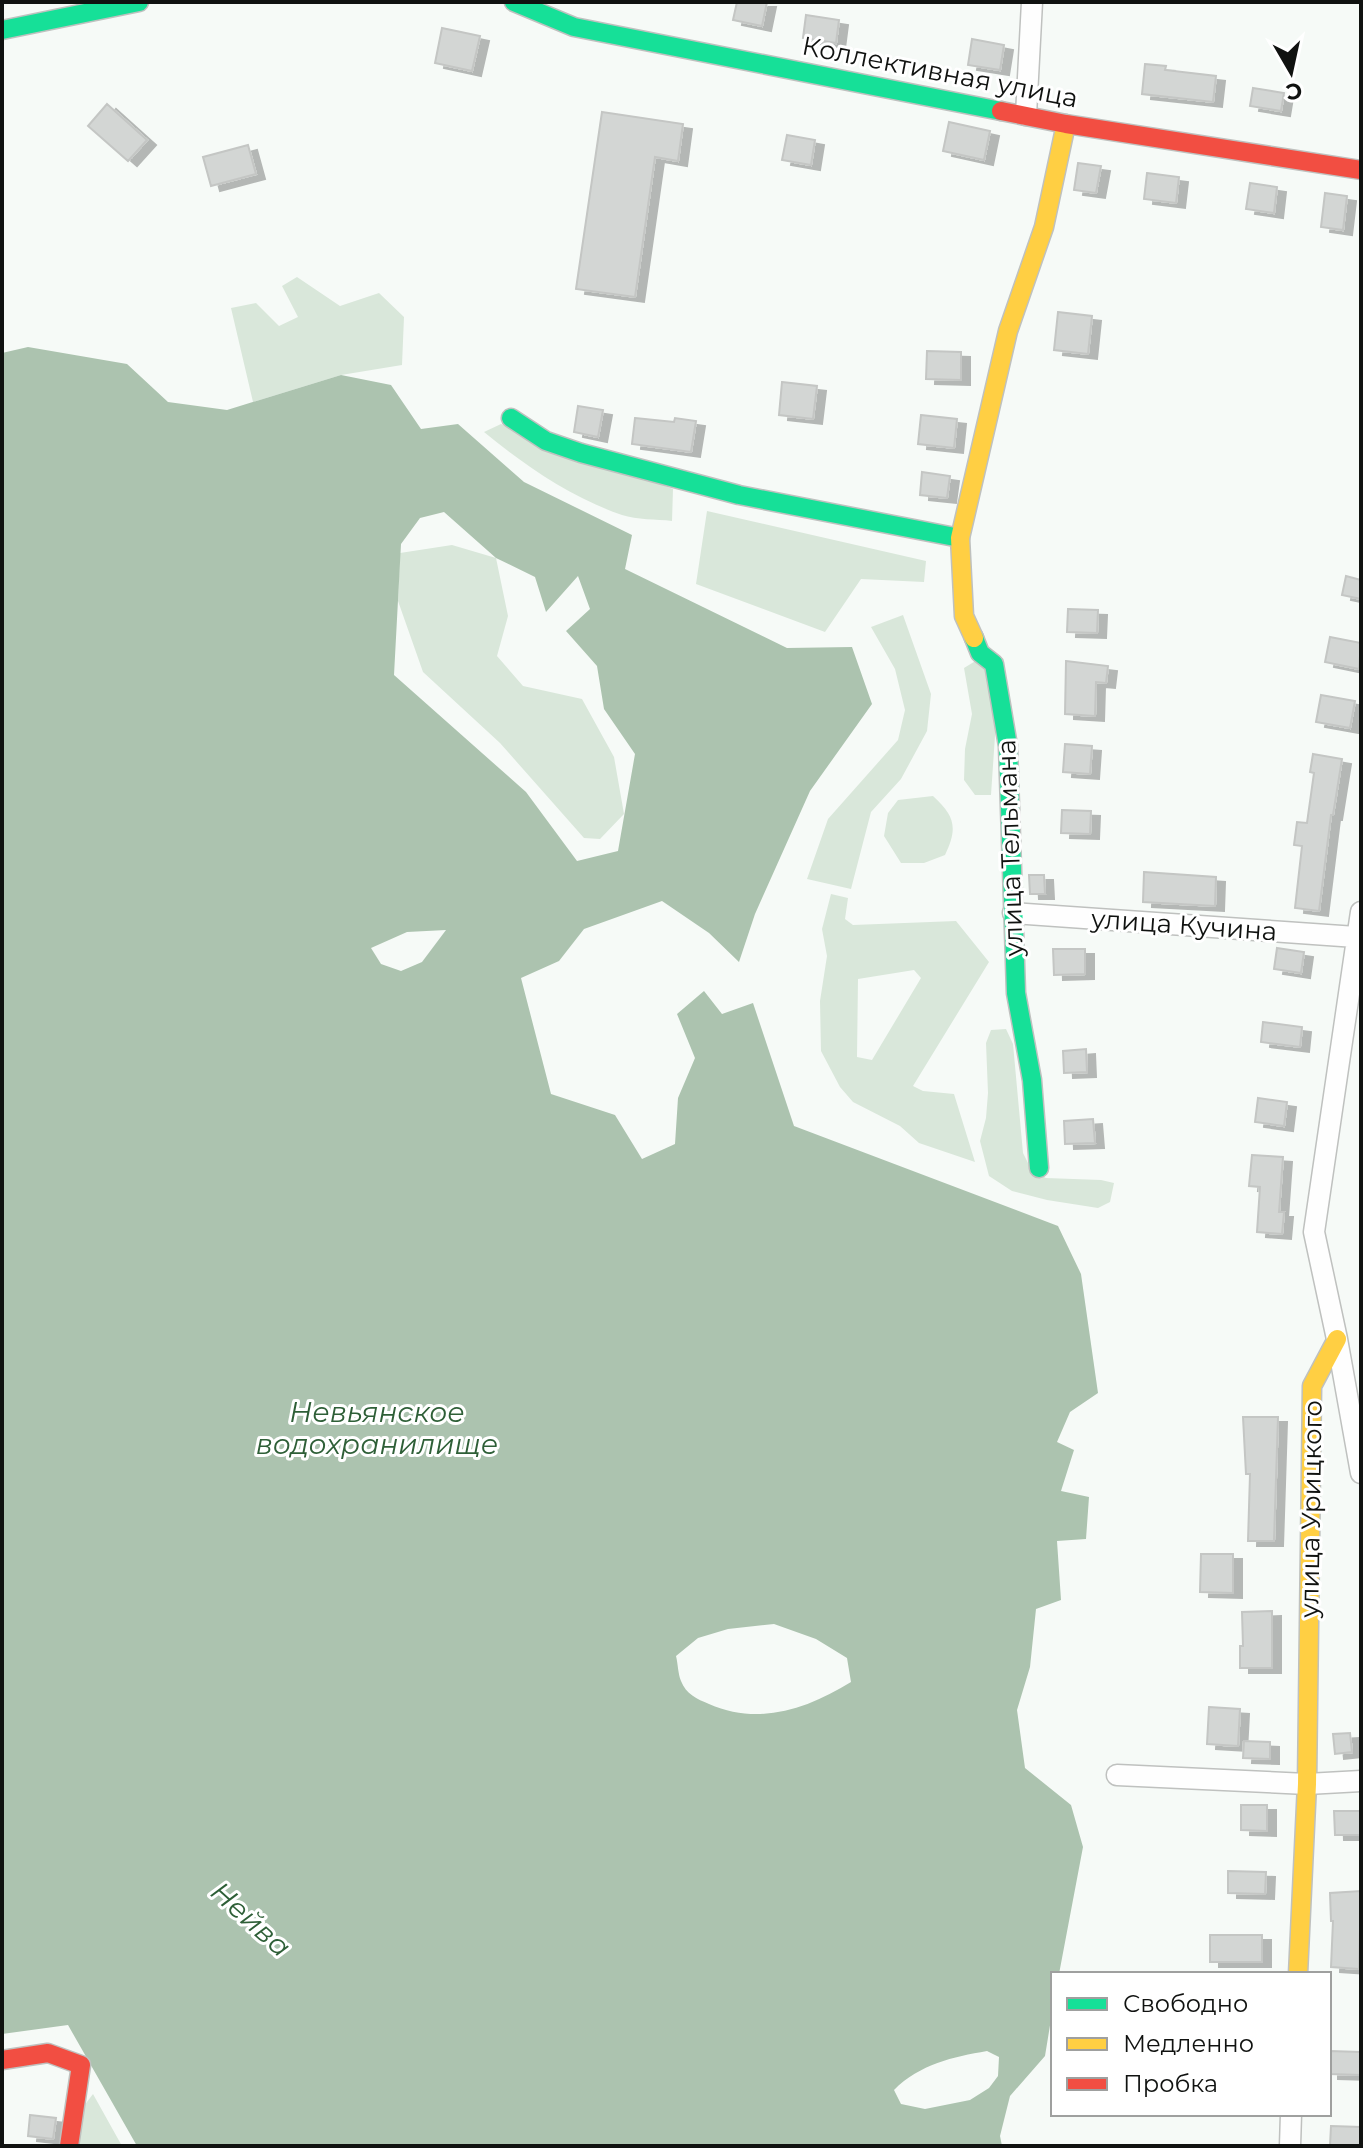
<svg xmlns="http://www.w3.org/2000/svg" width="1363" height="2148" font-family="Montserrat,sans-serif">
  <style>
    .green { fill: #d9e7da; fill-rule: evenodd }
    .water { fill: #acc3af; fill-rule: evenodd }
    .building { fill: #d3d6d4; stroke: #c4c6c4; stroke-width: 2; filter: url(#shadow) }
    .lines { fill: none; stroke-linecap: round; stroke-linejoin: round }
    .street-casing { stroke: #bfc1bf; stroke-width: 23 }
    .fast-casing { stroke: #bfc1bf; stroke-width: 21 }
    .slow-casing { stroke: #bfc1bf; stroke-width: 21 }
    .jam-casing { stroke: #bfc1bf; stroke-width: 21 }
    .street { stroke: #fefefe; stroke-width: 20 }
    .fast { stroke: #16e098; stroke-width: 18 }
    .slow { stroke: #ffcf43; stroke-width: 18 }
    .jam { stroke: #f24e42; stroke-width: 18 }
    .labels { text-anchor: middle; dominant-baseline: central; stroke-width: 6; stroke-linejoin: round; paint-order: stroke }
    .street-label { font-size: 26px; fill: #101210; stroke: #fff }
    .water-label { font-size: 28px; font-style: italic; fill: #2e5f37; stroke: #fff }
  </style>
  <defs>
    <filter id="shadow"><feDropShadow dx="9" dy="5" stdDeviation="0" flood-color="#0004"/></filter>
  </defs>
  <rect width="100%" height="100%" fill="#f6faf7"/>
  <path class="green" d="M 297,277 L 340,306 L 379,293 L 404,317 L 402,365 L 341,375 L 253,402 L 231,308 L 256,303 L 279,326 L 298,317 L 282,286 Z
    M 501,424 L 673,489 L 672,521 C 656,519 637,520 622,515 C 572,498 524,465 484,432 Z
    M 707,511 L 926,561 L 924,582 L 861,579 L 825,632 L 696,584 Z
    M 452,545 L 496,558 L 508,616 L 497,656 L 523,686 L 582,699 L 614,757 L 624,814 L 600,839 L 584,838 L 500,743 L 423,672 L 398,601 L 400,553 Z
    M 903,615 L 931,694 L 927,731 L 901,779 L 871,812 L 851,889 L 807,879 L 828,819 L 898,740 L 905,710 L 895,669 L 871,627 Z
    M 982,657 L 996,721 L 991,795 L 975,795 L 964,780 L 965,749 L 972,714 L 964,668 Z
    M 933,796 C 955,816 958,828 945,855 L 924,863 L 901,863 L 884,836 L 888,813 L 898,800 Z
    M 831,894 L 848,898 L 845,919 L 853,925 L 956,921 L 989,962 L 913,1086 L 923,1091 L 954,1094 L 975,1162 L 919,1143 L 900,1126 L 853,1102 L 840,1087 L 821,1051 L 820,1001 L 827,956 L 822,929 ZM 914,970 L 921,978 L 872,1060 L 857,1057 L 858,979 Z
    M 1006,1029 L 1013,1044 L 1023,1153 L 1032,1171 L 1046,1178 L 1101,1180 L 1114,1183 L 1110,1202 L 1098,1208 L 1047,1200 L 1012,1191 L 989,1176 L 980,1141 L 986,1118 L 988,1093 L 986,1043 L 991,1030 Z
    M 93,2094 L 122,2146 L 73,2146 L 77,2115 Z"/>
  <path class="water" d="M 28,347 L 127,364 L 168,402 L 227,410 L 341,375 L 391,385 L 421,429 L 458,424 L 524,482 L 632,535 L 625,569 L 787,648 L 852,647 L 872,704 L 810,791 L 755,914 L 739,962 L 709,933 L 662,901 L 584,929 L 559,961 L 521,978 L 551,1094 L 615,1115 L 642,1159 L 675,1144 L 678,1098 L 695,1058 L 677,1014 L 704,991 L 722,1014 L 753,1003 L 794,1126 L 1058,1226 L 1081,1274 L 1098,1393 L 1070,1412 L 1057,1442 L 1074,1450 L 1061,1491 L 1089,1497 L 1086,1539 L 1057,1541 L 1061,1600 L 1036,1609 L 1030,1667 L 1017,1710 L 1025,1768 L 1071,1805 L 1083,1847 L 1059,1974 L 1053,1974 L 1053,2007 L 1045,2056 L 1010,2096 L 1000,2136 L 1002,2146 L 137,2146 L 68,2025 L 2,2034 L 2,353 ZM 444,512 L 496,558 L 535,577 L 546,612 L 578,576 L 590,609 L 566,631 L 597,666 L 604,709 L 635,754 L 618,851 L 577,861 L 526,792 L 394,675 L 401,544 L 420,518 ZM 446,930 L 422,962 L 401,971 L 381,964 L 371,948 L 407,932 ZM 774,1624 L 816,1639 L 847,1658 L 851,1682 C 807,1709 759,1726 709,1704 C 697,1699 686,1694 681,1681 C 678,1674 678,1664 676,1656 L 698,1638 L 728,1629 ZM 987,2051 L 999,2057 L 998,2076 L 989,2088 L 970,2100 L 925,2109 L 901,2104 L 894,2090 C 920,2064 953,2057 987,2051 Z"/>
  <path class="building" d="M 737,2 L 767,2 L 762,26 L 733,20 Z
    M 806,15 L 839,20 L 836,43 L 803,38 Z
    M 442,28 L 480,36 L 472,71 L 435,63 Z
    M 972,39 L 1004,45 L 1000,70 L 968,65 Z
    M 1145,64 L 1166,66 L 1165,70 L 1216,76 L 1213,102 L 1142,94 Z
    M 1253,88 L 1284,93 L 1281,111 L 1250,106 Z
    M 107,104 L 147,140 L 128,161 L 88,126 Z
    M 602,112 L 683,124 L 678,161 L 655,157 L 635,297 L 576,289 Z
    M 949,122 L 990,131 L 984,160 L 943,151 Z
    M 787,135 L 815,140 L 811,165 L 782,160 Z
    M 248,145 L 256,174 L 211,186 L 203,157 Z
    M 1078,163 L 1101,166 L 1096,193 L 1074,190 Z
    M 1147,173 L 1179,177 L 1176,203 L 1144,199 Z
    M 1250,183 L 1277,187 L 1274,213 L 1246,209 Z
    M 1325,193 L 1347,196 L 1343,230 L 1321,227 Z
    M 1058,312 L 1092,316 L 1088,354 L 1054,350 Z
    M 927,351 L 961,352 L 961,380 L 926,379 Z
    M 782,382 L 817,386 L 813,419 L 779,415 Z
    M 578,406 L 603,410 L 598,437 L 574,432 Z
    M 921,415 L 957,419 L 954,448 L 918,444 Z
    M 635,418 L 674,422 L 675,418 L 696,421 L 691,452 L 632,444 Z
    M 922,472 L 950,476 L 947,498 L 920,495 Z
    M 1346,576 L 1361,580 L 1361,599 L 1342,595 Z
    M 1068,609 L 1098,610 L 1097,633 L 1067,632 Z
    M 1330,637 L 1361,643 L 1359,669 L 1325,662 Z
    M 1066,661 L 1108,666 L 1106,683 L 1096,682 L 1095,716 L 1065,714 Z
    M 1321,695 L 1355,701 L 1350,728 L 1316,722 Z
    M 1065,744 L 1092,746 L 1090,774 L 1063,772 Z
    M 1313,754 L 1342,759 L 1333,815 L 1331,815 L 1319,911 L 1295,908 L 1302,846 L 1294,845 L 1297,822 L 1307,823 L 1314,773 L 1310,772 Z
    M 1062,810 L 1091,811 L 1090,834 L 1061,833 Z
    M 1144,872 L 1216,877 L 1215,906 L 1143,902 Z
    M 1029,875 L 1044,875 L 1045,894 L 1030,894 Z
    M 1277,948 L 1304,952 L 1301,973 L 1274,969 Z
    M 1053,949 L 1085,949 L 1085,974 L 1054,975 Z
    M 1263,1022 L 1302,1027 L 1300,1047 L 1261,1042 Z
    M 1086,1049 L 1087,1072 L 1064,1073 L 1063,1051 Z
    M 1258,1098 L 1287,1102 L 1284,1126 L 1255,1122 Z
    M 1093,1119 L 1095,1143 L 1065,1144 L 1064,1121 Z
    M 1252,1155 L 1283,1157 L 1279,1212 L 1284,1212 L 1282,1234 L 1257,1232 L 1260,1187 L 1249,1186 Z
    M 1243,1417 L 1278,1417 L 1274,1541 L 1248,1541 L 1250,1474 L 1246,1474 Z
    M 1201,1554 L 1233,1554 L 1233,1593 L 1200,1592 Z
    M 1272,1611 L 1272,1668 L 1240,1668 L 1240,1646 L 1243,1646 L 1242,1612 Z
    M 1209,1707 L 1240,1709 L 1238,1746 L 1207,1744 Z
    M 1350,1733 L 1352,1752 L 1335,1754 L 1333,1734 Z
    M 1244,1741 L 1270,1742 L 1270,1759 L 1243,1758 Z
    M 1241,1805 L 1267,1805 L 1267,1831 L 1241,1830 Z
    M 1334,1811 L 1361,1811 L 1361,1835 L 1335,1835 Z
    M 1228,1871 L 1266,1872 L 1265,1894 L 1228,1893 Z
    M 1361,1891 L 1359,1969 L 1331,1967 L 1333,1921 L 1331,1921 L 1330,1893 Z
    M 1210,1935 L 1262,1935 L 1262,1962 L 1210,1962 Z
    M 1329,2051 L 1361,2052 L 1361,2075 L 1329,2074 Z
    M 30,2115 L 56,2118 L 53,2139 L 28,2136 Z
    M 1331,2126 L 1361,2127 L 1360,2146 L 1330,2146 Z"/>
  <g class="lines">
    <g class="street-casing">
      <path id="street" d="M 1026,115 L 1032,2
        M 1361,912 L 1314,1232 L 1337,1339 L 1361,1473
        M 1013,913 L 1356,937
        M 1117,1775 L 1307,1784 L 1361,1781
        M 1290,2146 L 1291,2114"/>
    </g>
    <g class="fast-casing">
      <path id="fast" d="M 514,2 L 574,27 L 1001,111
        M 2,30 L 139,2
        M 511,418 L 546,441 L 581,453 L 739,495 L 960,538
        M 974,638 L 980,653 L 994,664 L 1008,746 L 1016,993 L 1032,1080 L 1039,1168"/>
    </g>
    <g class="slow-casing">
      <path id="slow" d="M 974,638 L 964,616 L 960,538 L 1008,331 L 1044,227 L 1066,124
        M 1298,1974 L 1307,1784 L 1312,1386 L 1337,1339"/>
    </g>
    <g class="jam-casing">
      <path id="jam" d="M 1001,111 L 1066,124 L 1361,170
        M 2,2060 L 48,2053 L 81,2065 L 69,2146"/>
    </g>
    <use href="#street" class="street"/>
    <use href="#fast" class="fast"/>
    <use href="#slow" class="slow"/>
    <use href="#jam" class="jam"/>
  </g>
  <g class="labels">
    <g class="street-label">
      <text transform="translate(940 72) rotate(11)">Коллективная улица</text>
      <text transform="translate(1010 848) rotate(-92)">улица Тельмана</text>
      <text transform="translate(1184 925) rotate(4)">улица Кучина</text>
      <text transform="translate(1311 1509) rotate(-89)">улица Урицкого</text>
    </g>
    <g class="water-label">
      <text x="377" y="1412">Невьянское<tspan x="377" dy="32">водохранилище</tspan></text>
      <text transform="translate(251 1919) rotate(42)">Нейва</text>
    </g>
  </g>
  <rect width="1363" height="2148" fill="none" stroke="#101210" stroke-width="8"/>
  <rect x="1051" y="1972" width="280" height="144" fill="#ffffff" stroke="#9fa09f" stroke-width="2"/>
  <rect x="1067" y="1998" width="40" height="12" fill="#16e098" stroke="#9fa09f" stroke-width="2"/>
  <text x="1123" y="2012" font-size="24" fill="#101210">Свободно</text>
  <rect x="1067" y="2038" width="40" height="12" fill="#ffcf43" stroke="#9fa09f" stroke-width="2"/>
  <text x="1123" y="2052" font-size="24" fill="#101210">Медленно</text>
  <rect x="1067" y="2078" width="40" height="12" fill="#f24e42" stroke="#9fa09f" stroke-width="2"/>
  <text x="1123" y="2092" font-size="24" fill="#101210">Пробка</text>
  <g transform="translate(1291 72) rotate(171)" stroke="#ffffff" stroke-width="6" paint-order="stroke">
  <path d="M0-6L14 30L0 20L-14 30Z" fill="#101210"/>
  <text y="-12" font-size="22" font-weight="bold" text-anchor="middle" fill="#101210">С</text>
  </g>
</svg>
